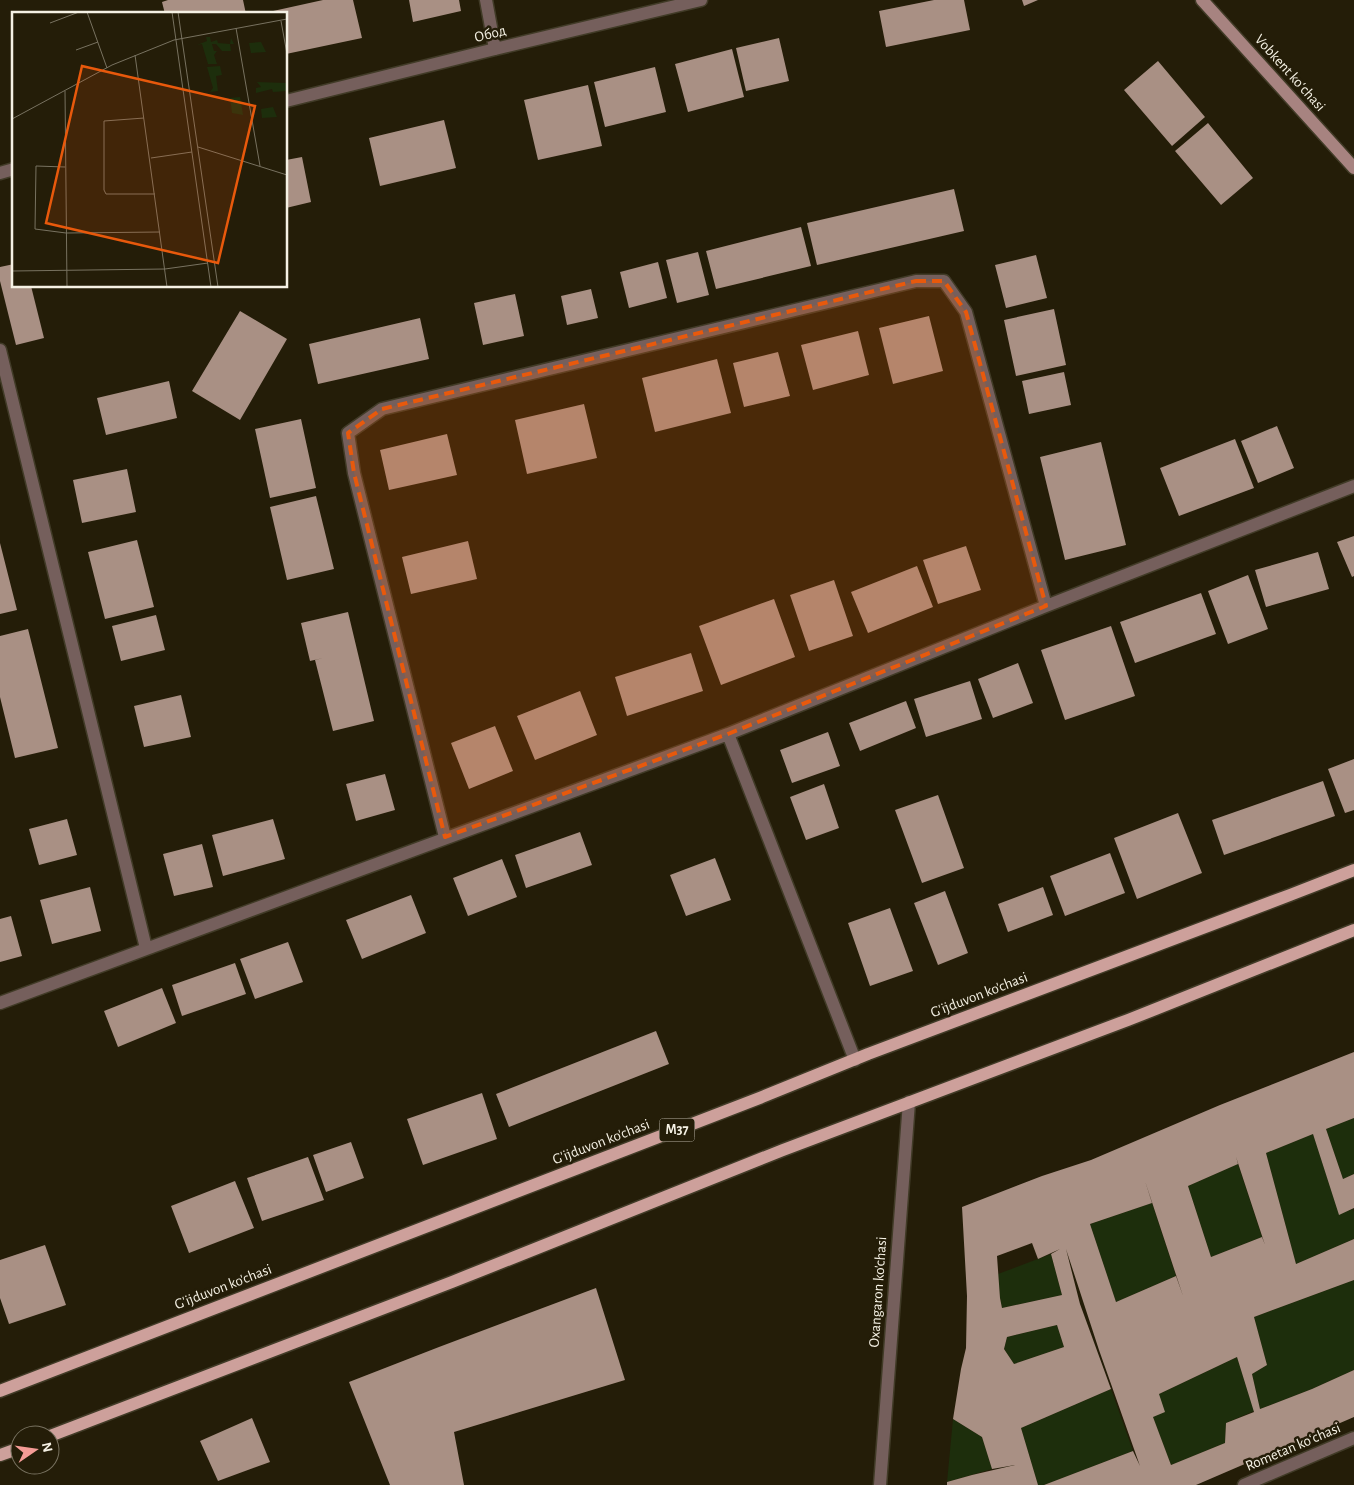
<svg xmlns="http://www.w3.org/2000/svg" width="1354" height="1485" font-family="'Alegreya Sans',sans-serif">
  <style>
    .green { fill: #1d2e0c }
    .building { fill: #a99084; fill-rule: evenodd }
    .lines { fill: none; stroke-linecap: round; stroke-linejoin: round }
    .service-casing { stroke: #413b27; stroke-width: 15 }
    .minor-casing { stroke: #413b27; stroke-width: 15 }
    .secondary-casing { stroke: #413b27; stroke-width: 15 }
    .primary-casing { stroke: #413b27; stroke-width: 15 }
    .service { stroke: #755f5c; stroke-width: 12 }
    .minor { stroke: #755f5c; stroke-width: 12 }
    .secondary { stroke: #a78380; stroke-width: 12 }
    .primary { stroke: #cda09b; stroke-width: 12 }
    .marked { fill: #e8590c; fill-opacity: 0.2; stroke: #e8590c; stroke-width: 4; stroke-dasharray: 10 6; stroke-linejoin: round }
    .labels { text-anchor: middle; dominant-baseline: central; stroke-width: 5; stroke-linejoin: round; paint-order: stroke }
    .shield { fill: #241d08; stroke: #b6b1a2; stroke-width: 1 }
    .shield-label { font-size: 14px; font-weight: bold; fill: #f5f1e4 }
    .street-label { font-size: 15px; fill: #f5f1e4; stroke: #241d08 }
    .inset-road { fill: none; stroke: #787260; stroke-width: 1 }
    .view { fill: #e8590c; fill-opacity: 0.15; stroke: #e8590c; stroke-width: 2.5 }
    .inset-edge { fill: none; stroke: #f5f1e4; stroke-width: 2.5 }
  </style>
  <rect width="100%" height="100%" fill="#241d08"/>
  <path class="green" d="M 1354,1118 L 1354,1174 L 1343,1179 L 1326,1129 Z
    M 1313,1134 L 1339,1214 L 1353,1209 L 1354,1212 L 1354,1239 L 1296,1264 L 1266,1153 Z
    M 1238,1164 L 1262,1237 L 1211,1257 L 1188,1186 Z
    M 1152,1203 L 1176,1276 L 1116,1302 L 1090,1224 Z
    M 1051,1254 L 1062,1295 L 1002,1308 L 1000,1298 L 998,1274 Z
    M 1354,1280 L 1354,1370 L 1312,1389 L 1260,1409 L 1252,1374 L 1267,1365 L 1254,1317 Z
    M 1057,1325 L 1064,1347 L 1014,1364 L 1004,1349 L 1007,1337 Z
    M 1237,1357 L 1254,1411 L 1226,1423 L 1225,1443 L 1171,1465 L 1153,1417 L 1159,1394 Z
    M 1111,1389 L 1133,1451 L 1044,1485 L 1038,1485 L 1021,1428 Z
    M 953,1419 L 982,1437 L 992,1469 L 947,1482 Z"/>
  <path class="building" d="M 168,0 L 243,0 L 246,14 L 165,14 L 162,2 Z
    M 323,0 L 353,0 L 362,38 L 286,54 L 286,14 L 264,13 Z
    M 409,0 L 459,0 L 461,11 L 413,22 Z
    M 934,0 L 964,0 L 970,30 L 886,47 L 879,11 Z
    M 1022,0 L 1038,0 L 1024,6 Z
    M 779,38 L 789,81 L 746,91 L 736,48 Z
    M 732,49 L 744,97 L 688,112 L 675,64 Z
    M 1158,61 L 1205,117 L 1172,146 L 1124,90 Z
    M 655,67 L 666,112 L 605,127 L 594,82 Z
    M 588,85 L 602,146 L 538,160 L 524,100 Z
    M 444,120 L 456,168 L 380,186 L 369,138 Z
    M 1208,123 L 1253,178 L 1221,205 L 1175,151 Z
    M 302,157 L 311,202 L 286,208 L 286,160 Z
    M 954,189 L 964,231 L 817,265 L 807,223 Z
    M 801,227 L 811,266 L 716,289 L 706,251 Z
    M 698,252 L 709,295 L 677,303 L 666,260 Z
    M 1036,255 L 1047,298 L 1006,308 L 995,265 Z
    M 658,262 L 667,298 L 629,308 L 620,272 Z
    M 14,264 L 14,286 L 31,286 L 44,338 L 16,345 L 0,281 L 0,267 Z
    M 591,289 L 598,318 L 567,325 L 561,296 Z
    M 515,294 L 524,336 L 483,345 L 474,303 Z
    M 1054,309 L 1066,365 L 1016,376 L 1004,320 Z
    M 240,311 L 287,339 L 240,420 L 192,391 Z
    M 929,316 L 943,371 L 893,384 L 879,328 Z
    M 420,318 L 429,359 L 318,384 L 309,344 Z
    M 858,331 L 869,375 L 813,390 L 801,345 Z
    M 778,352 L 790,396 L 744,407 L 733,363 Z
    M 717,359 L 731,413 L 655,432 L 642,378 Z
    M 1064,372 L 1071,405 L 1029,414 L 1022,381 Z
    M 169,381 L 177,418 L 106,435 L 97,398 Z
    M 584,404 L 597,458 L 527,474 L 515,420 Z
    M 301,419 L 316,488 L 270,498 L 255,429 Z
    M 1277,426 L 1294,468 L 1258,483 L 1241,441 Z
    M 447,434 L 457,475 L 389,490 L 380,450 Z
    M 1235,439 L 1254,488 L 1179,516 L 1160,468 Z
    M 1101,442 L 1126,545 L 1065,560 L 1040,457 Z
    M 127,469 L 136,512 L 82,523 L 73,480 Z
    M 316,496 L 334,569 L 287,580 L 270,507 Z
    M 1354,536 L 1354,576 L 1352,577 L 1337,542 Z
    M 137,540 L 154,607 L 105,619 L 88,552 Z
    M 468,541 L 477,579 L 411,594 L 402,557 Z
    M 0,543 L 17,610 L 0,614 Z
    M 966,546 L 981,590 L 938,604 L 923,560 Z
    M 1318,552 L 1329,589 L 1266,607 L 1255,570 Z
    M 917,566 L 933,607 L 868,633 L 851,592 Z
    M 1248,575 L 1268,629 L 1228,644 L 1208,591 Z
    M 834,580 L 853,636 L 809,651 L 790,595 Z
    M 1201,593 L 1216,634 L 1135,663 L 1120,622 Z
    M 774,599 L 795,657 L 721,685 L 699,626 Z
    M 348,612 L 374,721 L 333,731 L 315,660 L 323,658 L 310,661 L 301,623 Z
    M 156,615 L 165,650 L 121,661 L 112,626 Z
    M 1111,626 L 1135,696 L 1065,720 L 1041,650 Z
    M 28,629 L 58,748 L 15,758 L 0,697 L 0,636 Z
    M 691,653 L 703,691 L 627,716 L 615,677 Z
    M 1018,663 L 1033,703 L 993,718 L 978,679 Z
    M 970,681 L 982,719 L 926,737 L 914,699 Z
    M 580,691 L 597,735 L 535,760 L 517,716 Z
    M 181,695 L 191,737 L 144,747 L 134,706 Z
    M 906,701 L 916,728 L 860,751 L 849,723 Z
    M 495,726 L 513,771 L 469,789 L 451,743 Z
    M 828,732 L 840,766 L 792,783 L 780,750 Z
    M 1354,759 L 1354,810 L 1345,813 L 1328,769 Z
    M 385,774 L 395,810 L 356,821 L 346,784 Z
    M 1323,781 L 1335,816 L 1224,855 L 1212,820 Z
    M 824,784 L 839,828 L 806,840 L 790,797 Z
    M 938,795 L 964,868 L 922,883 L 895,810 Z
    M 1178,813 L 1202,873 L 1137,899 L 1114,838 Z
    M 67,819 L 77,855 L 39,865 L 29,829 Z
    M 273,819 L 285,859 L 223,876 L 212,835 Z
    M 580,832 L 592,865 L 526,888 L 515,855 Z
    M 202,844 L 213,887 L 174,896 L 163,854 Z
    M 1110,853 L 1125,893 L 1065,916 L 1050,876 Z
    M 715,858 L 731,900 L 686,916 L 670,875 Z
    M 502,859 L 517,897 L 468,916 L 453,878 Z
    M 90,887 L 101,931 L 52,944 L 40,900 Z
    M 1043,887 L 1053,915 L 1008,932 L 998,904 Z
    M 945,891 L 968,953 L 938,965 L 914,903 Z
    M 411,895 L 426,933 L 362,959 L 346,920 Z
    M 890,908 L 913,971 L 870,986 L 848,923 Z
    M 11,916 L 22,956 L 0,962 L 0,919 Z
    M 288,942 L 303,982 L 255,999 L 240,959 Z
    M 235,963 L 246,994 L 182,1016 L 172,985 Z
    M 162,988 L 176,1023 L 118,1047 L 104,1011 Z
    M 656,1031 L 669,1064 L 509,1127 L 496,1094 Z
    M 1354,1052 L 1354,1118 L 1326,1129 L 1343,1179 L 1354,1174 L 1354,1208 L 1339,1215 L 1313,1134 L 1266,1153 L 1296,1264 L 1354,1239 L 1354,1280 L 1254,1317 L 1267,1365 L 1252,1374 L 1260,1409 L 1312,1389 L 1354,1370 L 1354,1417 L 1196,1485 L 1044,1485 L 1133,1451 L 1140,1466 L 1099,1350 L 1066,1249 L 1080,1304 L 1111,1389 L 1021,1428 L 1038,1485 L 947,1485 L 947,1482 L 972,1475 L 1015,1465 L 992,1469 L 982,1437 L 953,1419 L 961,1369 L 966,1348 L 967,1296 L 962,1207 L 1042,1176 L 1091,1160 L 1220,1105 ZM 1236,1157 L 1265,1245 L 1262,1237 L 1211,1257 L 1188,1186 L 1238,1164 ZM 1145,1181 L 1183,1296 L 1176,1276 L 1116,1302 L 1090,1224 L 1152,1203 ZM 1032,1243 L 1038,1259 L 1060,1249 L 1051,1254 L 1062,1295 L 1002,1308 L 1000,1298 L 997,1256 ZM 1057,1325 L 1064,1347 L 1014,1364 L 1004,1349 L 1007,1337 ZM 1237,1357 L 1254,1412 L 1226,1423 L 1225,1443 L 1171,1465 L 1153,1417 L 1165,1412 L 1159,1394 Z
    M 482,1093 L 497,1139 L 423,1165 L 407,1119 Z
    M 351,1142 L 364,1178 L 326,1192 L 313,1155 Z
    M 308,1157 L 324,1200 L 262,1221 L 247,1178 Z
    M 235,1181 L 254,1228 L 189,1253 L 171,1206 Z
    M 45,1245 L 66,1305 L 9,1324 L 0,1298 L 0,1260 Z
    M 596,1288 L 625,1380 L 454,1432 L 464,1485 L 390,1485 L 349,1382 L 439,1347 Z
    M 252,1418 L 270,1462 L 218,1481 L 200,1441 Z"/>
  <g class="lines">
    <g class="service-casing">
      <path id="service" d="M 1244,1485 L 1354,1438"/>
    </g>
    <g class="minor-casing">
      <path id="minor" d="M 486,0 L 495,49
        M 286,101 L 495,49 L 701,0
        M 0,173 L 14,169
        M 0,350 L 146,948
        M 728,734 L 855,1060
        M 445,837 L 354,473 L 348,433 L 382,409 L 916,281 L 944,281 L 966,312 L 1046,606
        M 0,1003 L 728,734 L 1046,606 L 1354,486
        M 880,1485 L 909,1102"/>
    </g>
    <g class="secondary-casing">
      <path id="secondary" d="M 1202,0 L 1354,168"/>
    </g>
    <g class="primary-casing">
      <path id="primary" d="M 0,1391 L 762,1097 L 868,1054 L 1290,895 L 1354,870
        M 50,1436 L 452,1282 L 783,1150 L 1128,1020 L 1354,930
        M 0,1455 L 20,1448"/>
    </g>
    <use href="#service" class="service"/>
    <use href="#minor" class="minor"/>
    <use href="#secondary" class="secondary"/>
    <use href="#primary" class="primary"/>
  </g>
  <path class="marked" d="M 916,281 L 944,281 L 966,312 L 1046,606 L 728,734 L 445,837 L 354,473 L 348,433 L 382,409 Z"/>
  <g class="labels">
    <rect class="shield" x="659.5" y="1118.5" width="35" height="23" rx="4"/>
    <g class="shield-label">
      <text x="677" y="1130">M37</text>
    </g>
    <g class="street-label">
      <text transform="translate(490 34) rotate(-14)">Обод</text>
      <text transform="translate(1290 73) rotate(48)">Vobkent koʻchasi</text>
      <text transform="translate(979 995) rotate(-21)">G'ijduvon ko'chasi</text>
      <text transform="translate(601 1142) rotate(-21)">G'ijduvon ko'chasi</text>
      <text transform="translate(223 1287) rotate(-21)">G'ijduvon ko'chasi</text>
      <text transform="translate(878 1292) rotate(-86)">Oxangaron ko'chasi</text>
      <text transform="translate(1293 1447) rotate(-23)">Rometan koʻchasi</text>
    </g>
  </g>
  <g transform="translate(12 12)">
    <rect width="275" height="275" fill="#241d08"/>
    <path d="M 194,25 L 198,25 L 199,30 L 205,28 L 206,31 L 218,32 L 219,26 L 222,32 L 218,32 L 219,39 L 210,39 L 204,32 L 200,32 L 202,39 L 205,39 L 202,43 L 205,52 L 196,52 L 190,32 L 185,33 L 195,29 ZM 249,30 L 254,40 L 239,41 L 237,31 ZM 208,54 L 210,63 L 204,64 L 206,79 L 198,80 L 201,76 L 195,55 ZM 245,70 L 274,71 L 275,79 L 261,80 L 260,77 L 244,81 L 244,76 L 249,75 ZM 228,85 L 230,96 L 231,103 L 220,101 L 218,86 ZM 261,95 L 265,105 L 250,106 L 249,97 Z" fill="#1d2e0c"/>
    <path class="inset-road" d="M 75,0 L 95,56M 160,0 L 199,275M 166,0 L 206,275M 269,9 L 275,42M 38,11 L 67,0M 224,16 L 248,154M 64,38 L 86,30M 123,43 L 155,275M 53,79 L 55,275M 132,106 L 92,109 L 92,178 L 94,182 L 143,182M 0,107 L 100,53 L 162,28 L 275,7M 186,135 L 275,163M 139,146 L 180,140M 53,155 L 24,154 L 23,217 L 54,221 L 148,220M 0,259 L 153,257 L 196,251"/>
    <path class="view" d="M 70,54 L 243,94 L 206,251 L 34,211 Z"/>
    <rect width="275" height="275" class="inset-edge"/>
  </g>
  <g transform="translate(35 1450) rotate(77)"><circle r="24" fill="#241d08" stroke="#787260"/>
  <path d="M0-4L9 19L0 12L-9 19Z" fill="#f59c96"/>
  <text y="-8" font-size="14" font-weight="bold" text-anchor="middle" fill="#f5f1e4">N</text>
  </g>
</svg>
